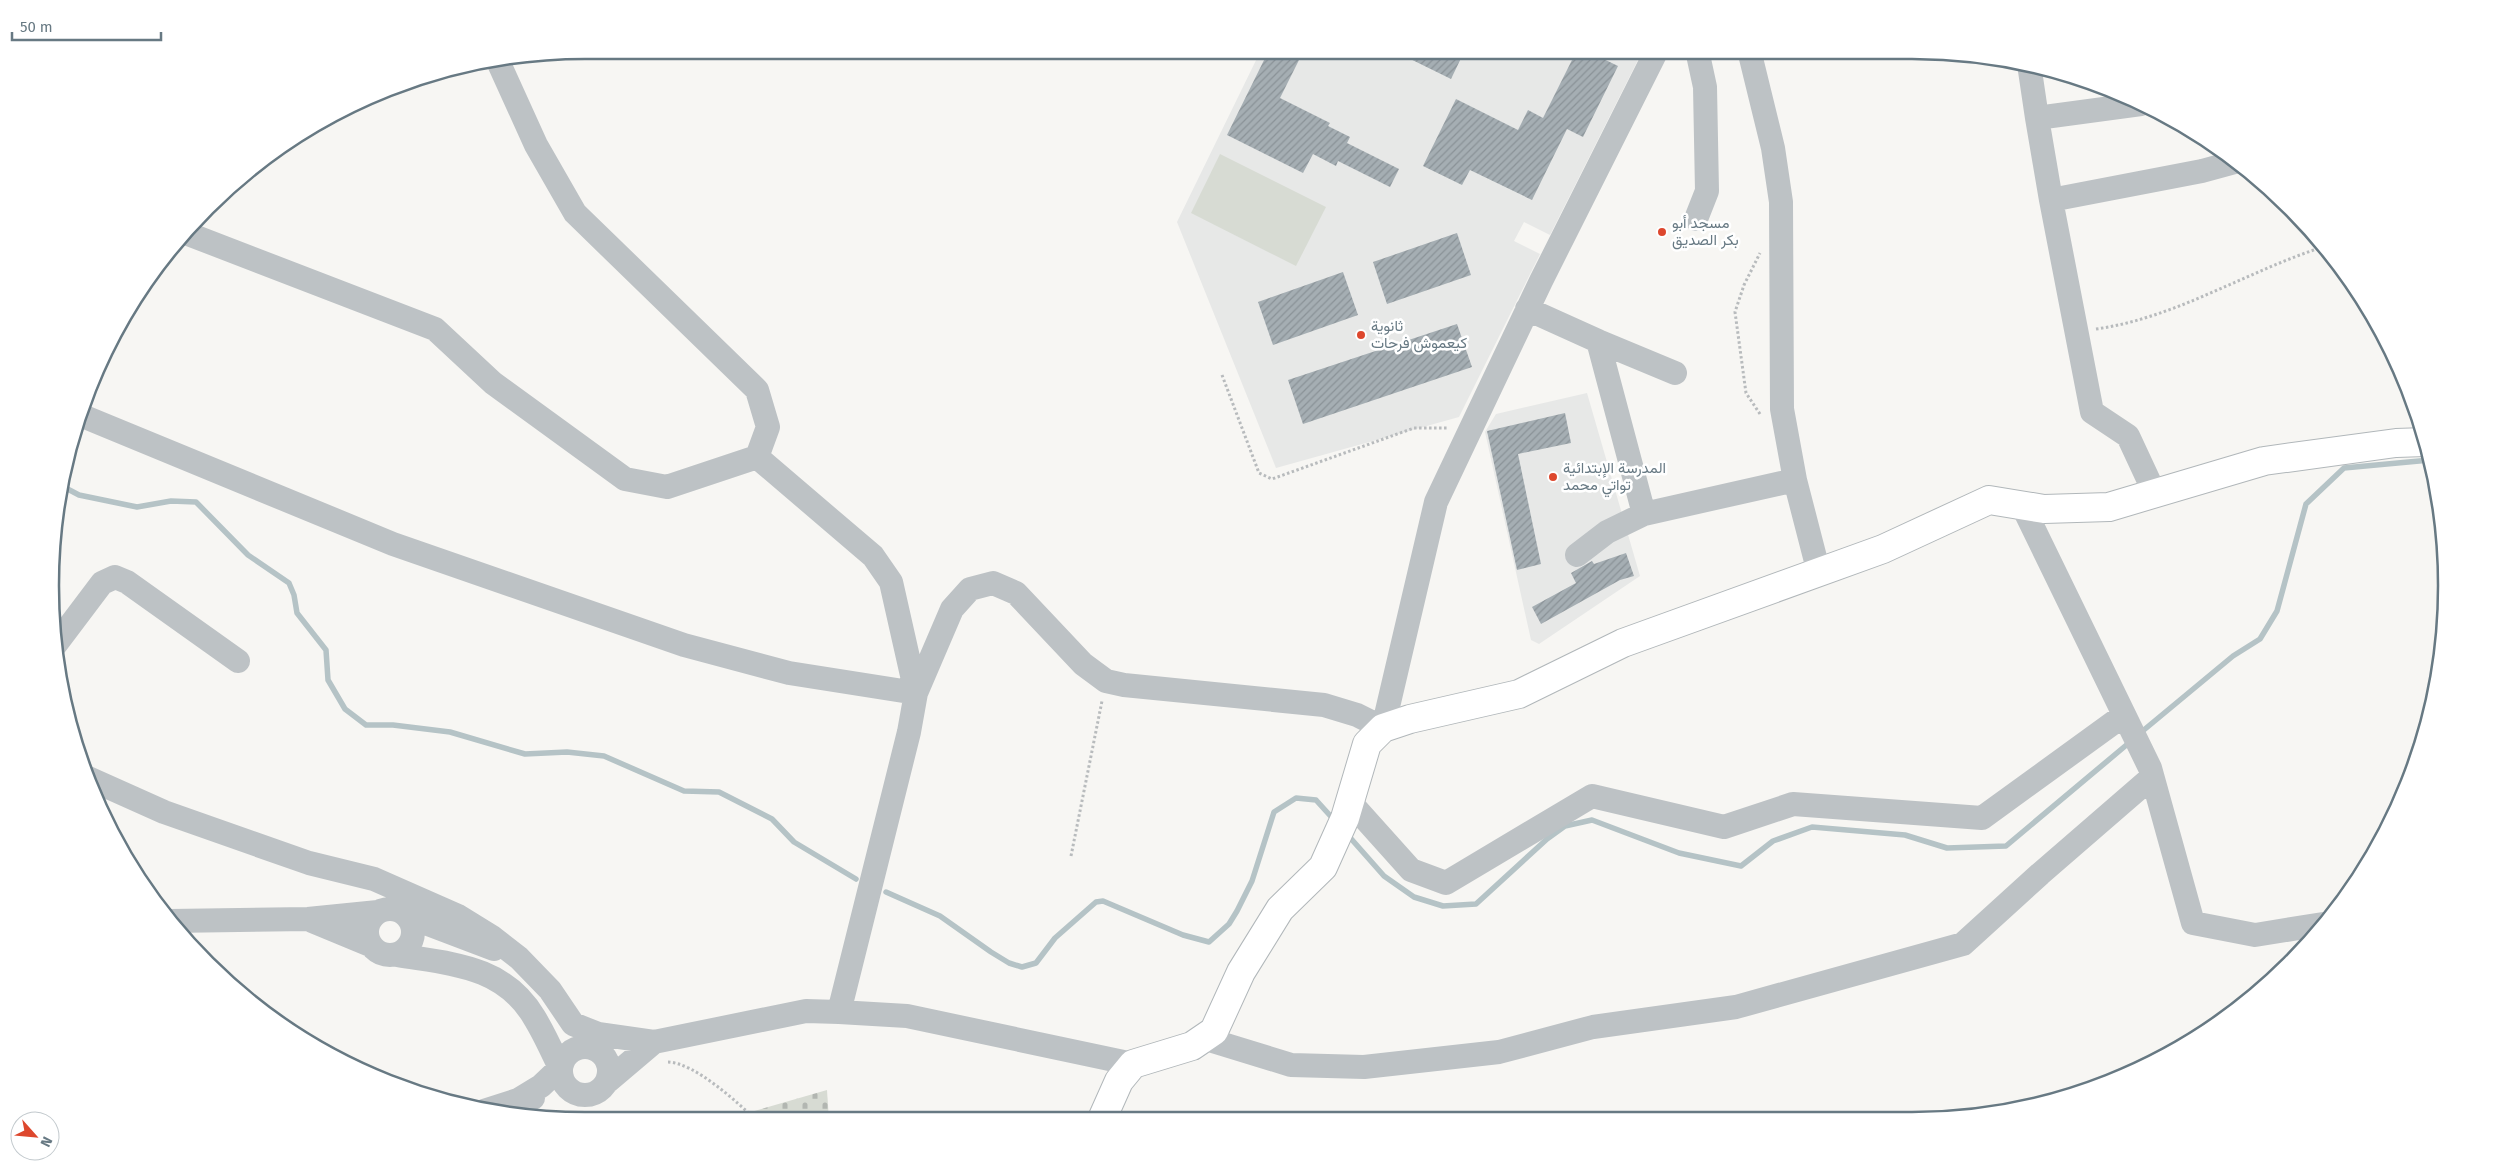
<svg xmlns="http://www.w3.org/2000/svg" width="2497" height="1171" font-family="'Fira Sans',Vazirmatn,sans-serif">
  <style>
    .built { fill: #e7e8e7 }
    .cemetery { fill: url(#cemetery-stones) }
    .pitch { fill: #d7dbd3 }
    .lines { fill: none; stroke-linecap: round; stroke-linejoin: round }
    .stream { stroke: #b5c3c6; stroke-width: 5.5 }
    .building { fill: url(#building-hatch) }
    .major-casing { stroke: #b1b7ba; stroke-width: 30 }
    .path { stroke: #b8bbbd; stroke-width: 3; stroke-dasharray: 2.5 2.5; stroke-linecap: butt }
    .minor { stroke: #bdc2c5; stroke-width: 24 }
    .major { stroke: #fff; stroke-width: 28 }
    .poi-dot { fill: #dd472d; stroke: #fff; stroke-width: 2 }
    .labels { text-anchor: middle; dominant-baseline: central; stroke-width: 5; stroke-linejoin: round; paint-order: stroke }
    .poi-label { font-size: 15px; fill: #677983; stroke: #fff; text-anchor: start }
    .rim { fill: none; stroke: #677983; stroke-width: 2.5 }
  </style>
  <defs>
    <pattern id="cemetery-stones" width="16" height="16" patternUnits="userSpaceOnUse" patternTransform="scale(1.25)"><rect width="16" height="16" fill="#d7dbd3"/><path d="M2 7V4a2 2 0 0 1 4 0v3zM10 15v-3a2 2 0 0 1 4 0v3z" fill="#b2b6b1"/></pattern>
    <pattern id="building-hatch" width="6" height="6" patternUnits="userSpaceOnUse" patternTransform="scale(1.25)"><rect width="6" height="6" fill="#a5aeb3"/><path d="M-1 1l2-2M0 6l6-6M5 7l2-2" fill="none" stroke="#8a9297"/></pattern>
  </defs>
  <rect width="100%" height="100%" fill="#f7f6f3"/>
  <path class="built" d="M 1261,50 L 1643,50 L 1550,235 L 1524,222 L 1514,241 L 1540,254 L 1459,417 L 1276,468 L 1177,222 Z
    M 1587,393 L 1640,576 L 1539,644 L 1531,640 L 1485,432 L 1496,414 Z"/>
  <path class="cemetery" d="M 827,1090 L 829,1120 L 720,1121 Z"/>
  <path class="pitch" d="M 1220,154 L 1326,207 L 1296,266 L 1191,213 Z"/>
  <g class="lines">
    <path class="stream" d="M 60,485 L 79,495 L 137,507 L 171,501 L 196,502 L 248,555 L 289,583 L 294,595 L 297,613 L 326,650 L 328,680 L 345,709 L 366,725 L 393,725 L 450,732 L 525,754 L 567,752 L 604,756 L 684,791 L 719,792 L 772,819 L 794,842 L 856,879
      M 2139,734 L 2233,656 L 2260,639 L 2277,611 L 2306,504 L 2344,468 L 2430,460
      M 1346,833 L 1384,876 L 1414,897 L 1443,906 L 1476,904 L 1547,839 L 1565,826 L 1592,820 L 1679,853 L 1741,866 L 1773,841 L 1812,827 L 1905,835 L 1947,848 L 2006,846 L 2130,742
      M 886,892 L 940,916 L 991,952 L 1009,963 L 1022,967 L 1036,963 L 1055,938 L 1096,902 L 1103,901 L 1183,935 L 1209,942 L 1229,924 L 1237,911 L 1252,881 L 1274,812 L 1296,798 L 1316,800 L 1335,821"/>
  </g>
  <path class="building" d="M 1269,50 L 1304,50 L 1280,98 L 1330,123 L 1328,126 L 1350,137 L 1347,143 L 1399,169 L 1390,187 L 1338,161 L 1336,166 L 1313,154 L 1303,173 L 1227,135 Z
    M 1392,50 L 1465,50 L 1451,79 Z
    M 1577,50 L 1585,50 L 1618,66 L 1583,137 L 1567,129 L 1532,200 L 1470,170 L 1462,185 L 1423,166 L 1456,99 L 1518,130 L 1528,110 L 1543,118 Z
    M 1457,233 L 1471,275 L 1387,304 L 1373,262 Z
    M 1343,272 L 1358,315 L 1273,345 L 1258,302 Z
    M 1457,324 L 1472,367 L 1303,424 L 1288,380 Z
    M 1565,413 L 1571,443 L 1518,454 L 1541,564 L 1517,570 L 1487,431 Z
    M 1626,553 L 1634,576 L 1620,580 L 1541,624 L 1532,607 L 1576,583 L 1571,573 L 1592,561 L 1594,564 Z"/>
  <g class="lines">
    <g class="major-casing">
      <path id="major" d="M 1102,1119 L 1119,1081 L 1133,1064 L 1192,1046 L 1214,1031 L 1241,972 L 1280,909 L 1323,867 L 1345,818 L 1367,744 L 1383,728 L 1410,719 L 1519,694 L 1623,643 L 1883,549 L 1989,500 L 2044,509 L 2109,507 L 2264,461 L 2396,443 L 2425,442"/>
    </g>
    <path class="path" d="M 2096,329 C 2176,318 2247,271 2323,247
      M 1222,375 L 1259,473 L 1272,479 L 1414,428 L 1448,428
      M 1760,414 L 1746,393 L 1735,312 L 1744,285 L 1760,253
      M 1071,856 L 1102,701
      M 668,1062 C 695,1063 737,1102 756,1120"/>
    <path class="minor" d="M 1749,50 L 1773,148 L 1781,202 L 1782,409 L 1795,480 L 1819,573
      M 497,59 L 536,145 L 575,213 L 757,390 L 768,427 L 757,457
      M 2029,64 L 2037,118
      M 2051,200 L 2037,118 L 2141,104
      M 1696,219 L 1707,191 L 1705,87 L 1697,50
      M 183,232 L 435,329 L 493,383 L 625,479 L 667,487 L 757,457
      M 1527,309 L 1598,341 L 1644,514 L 1795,480
      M 1598,341 L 1675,373
      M 80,415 L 393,544 L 684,645 L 789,673 L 916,693
      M 757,457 L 873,556 L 891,582 L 916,693
      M 2155,494 L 2128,436 L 2092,412 L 2051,200 L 2202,171 L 2235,162
      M 2022,505 L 2150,768 L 2193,923 L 2255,935 L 2323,924
      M 1577,555 L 1607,532 L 1644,514
      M 56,644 L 102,583 L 115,577 L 127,582 L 238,661
      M 88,778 L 164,812 L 309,863 L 374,879 L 458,916 L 492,937 L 519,958 L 550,990 L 573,1024 L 598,1034 L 654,1042 L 806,1011 L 839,1012 L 907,1016 L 1133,1064
      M 1350,802 L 1411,870 L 1446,883 L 1592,796 L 1724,827 L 1793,804 L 1982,818 L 2124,715
      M367 932a23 23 0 1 1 46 0a23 23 0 1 1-46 0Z
      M 411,909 L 407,916 L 494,949
      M 170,921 L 308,919 L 378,912
      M 312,921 L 370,945
      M 397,955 C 450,964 503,965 534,1017 C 544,1033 552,1051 560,1068 L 541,1086 L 518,1100
      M 839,1012 L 909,732 L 916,693 L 952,609 L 970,589 L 993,583 L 1016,593 L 1083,664 L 1106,681 L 1124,685 L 1324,705 L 1357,715 L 1383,728 L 1436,502 L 1541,281 L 1657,50
      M 1203,1038 L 1291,1065 L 1364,1067 L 1499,1052 L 1593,1027 L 1736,1007 L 1963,944 L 2040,874 L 2152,777
      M561 1071a24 24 0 1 1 48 0a24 24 0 1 1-48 0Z
      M 608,1081 L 654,1042
      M 484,1111 L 518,1100 L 533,1098"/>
    <use href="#major" class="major"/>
  </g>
  <g class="poi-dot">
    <circle cx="1662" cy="232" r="5"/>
    <circle cx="1361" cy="335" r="5"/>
    <circle cx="1553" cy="477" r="5"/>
  </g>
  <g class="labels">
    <g class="poi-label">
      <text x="1672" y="223">مسجد أبو<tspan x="1672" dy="17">بكر الصديق</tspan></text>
      <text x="1371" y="326">ثانوية<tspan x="1371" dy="17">كيعموش فرحات</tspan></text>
      <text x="1563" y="468">المدرسة الإبتدائية<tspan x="1563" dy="17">تواتي محمد</tspan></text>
    </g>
  </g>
  <path d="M0 0H2497V1171H0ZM585 59H1912A526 526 0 0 1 2438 585V586A526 526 0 0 1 1912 1112H585A526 526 0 0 1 59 586V585A526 526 0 0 1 585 59Z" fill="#fff" fill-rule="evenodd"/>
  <path class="rim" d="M585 59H1912A526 526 0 0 1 2438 585V586A526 526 0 0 1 1912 1112H585A526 526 0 0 1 59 586V585A526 526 0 0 1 585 59Z"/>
  <g transform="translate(35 1136) rotate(117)"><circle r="24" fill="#ffffff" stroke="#c2c9cd"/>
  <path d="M0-4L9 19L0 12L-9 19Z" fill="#dd472d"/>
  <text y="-8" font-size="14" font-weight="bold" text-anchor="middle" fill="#677983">N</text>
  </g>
  <path d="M12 32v8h149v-8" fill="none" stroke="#677983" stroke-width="2.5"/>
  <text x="20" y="32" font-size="15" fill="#677983" stroke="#ffffff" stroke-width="4" paint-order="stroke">50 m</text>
</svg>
